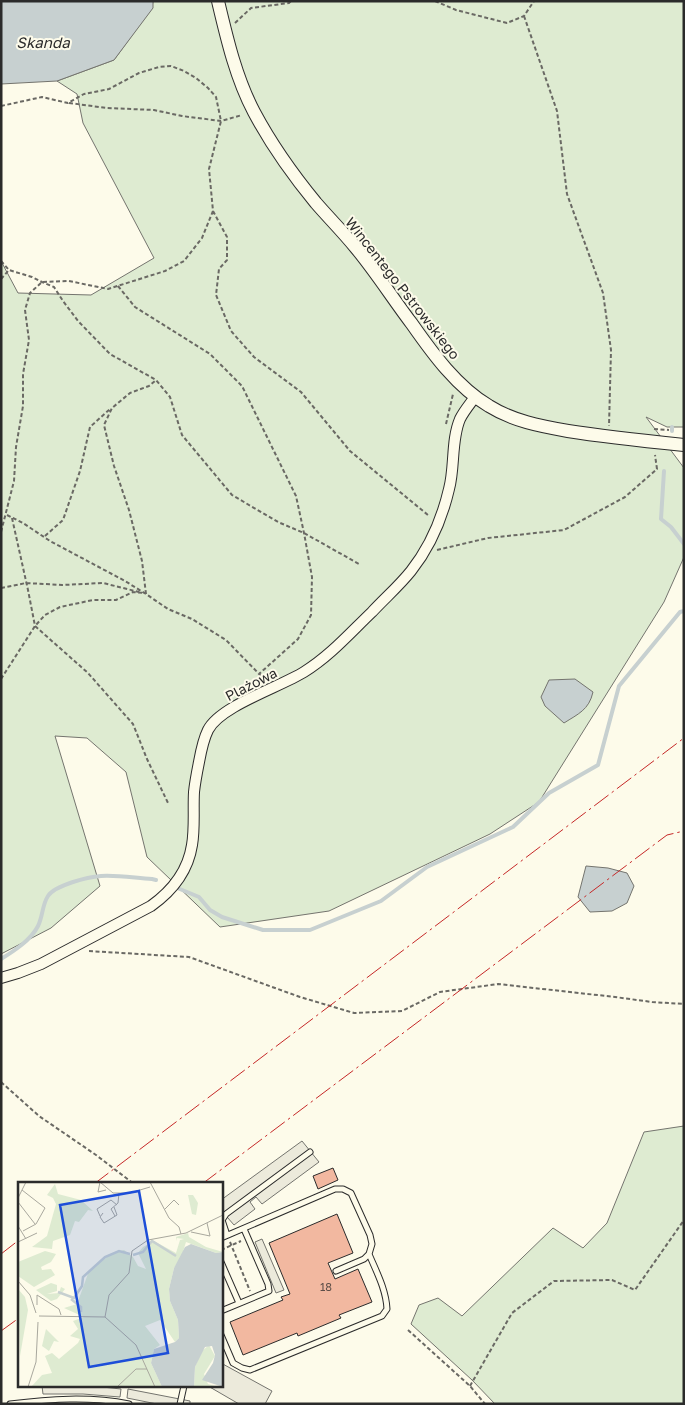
<svg xmlns="http://www.w3.org/2000/svg" width="685" height="1405" font-family="'Golos Text',sans-serif">
  <style>
    .green { fill: #deebd1; stroke: #74746e }
    .parking { fill: #eceadb; stroke: #74746e }
    .water { fill: #c7d0d0; stroke: #74746e }
    .lines { fill: none; stroke-linecap: round; stroke-linejoin: round }
    .stream { stroke: #c7d0d0; stroke-width: 4 }
    .building { fill: #f2b8a0; stroke: #2b2b2b }
    .service-casing { stroke: #2b2b2b; stroke-width: 7 }
    .minor-casing { stroke: #2b2b2b; stroke-width: 12 }
    .tertiary-casing { stroke: #2b2b2b; stroke-width: 14 }
    .path { stroke: #6a6964; stroke-width: 2; stroke-dasharray: 4 2.5; stroke-linecap: butt }
    .service { stroke: #fdfbea; stroke-width: 5 }
    .minor { stroke: #fdfbea; stroke-width: 10 }
    .tertiary { stroke: #fdfbea; stroke-width: 12 }
    .power { stroke: #c62828; stroke-width: 1; stroke-dasharray: 18 4 2.5 4; stroke-linecap: butt }
    .labels { text-anchor: middle; dominant-baseline: central; stroke-width: 4; stroke-linejoin: round; paint-order: stroke }
    .number-label { font-size: 11px; fill: #5d4e48 }
    .street-label { font-size: 14px; fill: #2b2b2b; stroke: #fdfbea }
    .water-label { font-size: 15px; font-style: italic; fill: #2b2b2b; stroke: #fdfbea }
    .inset-river { fill: none; stroke: #c7d0d0; stroke-width: 2.5 }
    .inset-road { fill: none; stroke: #a9a89e; stroke-width: 1 }
    .view { fill: #1d4ed8; fill-opacity: 0.15; stroke: #1d4ed8; stroke-width: 2.5 }
    .inset-edge { fill: none; stroke: #2b2b2b; stroke-width: 2.5 }
  </style>
  <rect width="100%" height="100%" fill="#fdfbea"/>
  <path class="green" d="M 153,1 L 684,1 L 684,427 L 667,427 L 646,417 L 684,468 L 684,557 L 664,602 L 539,802 L 490,834 L 329,911 L 220,927 L 147,857 L 126,772 L 87,738 L 55,736 L 100,886 L 51,928 L 1,954 L 1,261 L 18,293 L 91,295 L 154,258 L 83,123 L 77,94 L 57,81 L 114,60 L 152,8 Z
    M 684,1126 L 684,1404 L 495,1404 L 472,1380 L 411,1324 L 419,1305 L 438,1298 L 462,1316 L 553,1228 L 583,1248 L 607,1223 L 644,1132 Z"/>
  <path class="parking" d="M 302,1141 L 319,1162 L 262,1204 L 256,1197 L 250,1202 L 255,1209 L 234,1225 L 221,1210 L 221,1200 Z
    M 262,1239 L 284,1290 L 276,1293 L 255,1242 Z
    M 221,1363 L 272,1391 L 265,1404 L 239,1404 L 208,1386 L 221,1386 Z
    M 42,1386 L 93,1386 L 121,1389 L 120,1397 L 83,1394 L 43,1394 Z
    M 128,1389 L 190,1401 L 190,1404 L 157,1404 L 127,1398 Z"/>
  <path class="water" d="M 1,1 L 153,1 L 153,8 L 114,60 L 57,81 L 1,84 Z
    M 575,679 L 593,692 C 589,710 578,714 564,723 L 545,706 L 541,697 L 549,680 Z
    M 586,866 L 608,868 L 627,873 L 634,886 L 627,903 L 612,911 L 590,912 L 578,897 Z"/>
  <g class="lines">
    <path class="stream" d="M 672,431 L 672,427
      M 664,471 L 661,519 L 671,527 L 684,544
      M 175,887 L 199,897 L 210,910 L 222,917 L 263,930 L 310,930 L 381,901 L 427,867 L 513,827 L 549,793 L 598,765 L 619,686 L 680,612 L 684,611
      M 1,959 C 14,951 31,940 38,926 C 43,916 42,905 48,896 C 55,885 88,877 101,876 C 118,875 135,878 152,879 L 156,880"/>
  </g>
  <path class="building" d="M 333,1168 L 338,1180 L 318,1189 L 313,1176 Z
    M 337,1214 L 353,1253 L 328,1263 L 335,1279 L 358,1269 L 372,1302 L 339,1315 L 341,1318 L 298,1336 L 297,1333 L 243,1355 L 230,1322 L 283,1300 L 281,1297 L 290,1294 L 269,1243 Z"/>
  <g class="lines">
    <g class="service-casing">
      <path id="service" d="M 227,1235 L 222,1220 L 226,1214 L 310,1152
        M 221,1238 L 335,1189 L 343,1189 L 351,1193 L 370,1235 L 372,1244 L 369,1254 L 364,1259 L 336,1271
        M 221,1262 L 239,1303
        M 221,1311 L 269,1291 L 268,1284 L 244,1229
        M 221,1335 L 233,1363 L 242,1368 L 250,1370 L 382,1316 L 387,1309 C 386,1289 376,1271 369,1254
        M 10,1404 C 49,1399 90,1396 129,1404
        M 180,1404 L 184,1386"/>
    </g>
    <g class="minor-casing">
      <path id="minor" d="M 1,978 L 18,973 L 41,964 L 151,906 C 172,891 188,871 192,845 C 195,828 193,810 194,792 C 195,782 197,772 199,762 C 201,751 203,740 208,730 C 220,706 280,687 304,672 C 330,656 350,633 372,612 C 385,598 399,586 411,571 C 430,547 442,519 449,489 C 455,467 451,440 460,419 C 464,411 470,404 475,397"/>
    </g>
    <g class="tertiary-casing">
      <path id="tertiary" d="M 218,1 C 227,39 236,78 254,112 C 271,144 293,175 316,203 C 329,218 343,232 356,248 C 376,272 393,299 412,324 C 433,354 457,387 489,406 C 513,421 540,426 568,431 C 606,437 645,441 684,445"/>
    </g>
    <path class="path" d="M 435,1 L 456,10 L 507,23 L 524,16 L 534,1
      M 524,16 L 557,111 L 567,194 L 603,293 L 611,350 L 609,426
      M 235,23 L 251,8 L 289,3 L 291,1
      M 69,103 L 107,108 L 154,110 L 182,116 L 221,121 L 242,115
      M 1,106 L 42,97 L 68,103 L 84,94 L 109,89 L 139,73 L 159,67 L 171,66 L 184,71 L 196,78 L 208,88 L 216,97 L 221,121 L 209,169 L 213,211 L 202,238 L 184,261 L 165,271 L 108,289 L 69,281 L 42,282 L 30,293 L 25,310 L 29,340 L 23,374 L 23,406 L 16,447 L 14,481 L 1,532
      M 213,211 L 227,237 L 227,260 L 219,269 L 216,295 L 231,331 L 254,357 L 301,392 L 350,451 L 428,515
      M 1,261 L 9,270 L 32,277 L 42,282 L 54,287 L 63,301 L 78,321 L 110,354 L 156,380 L 170,397 L 182,435 L 232,495 L 278,522 L 304,533 L 359,564
      M 1,279 L 9,270
      M 118,286 L 135,307 L 210,354 L 242,386 L 296,496 L 304,533 L 312,577 L 311,615 L 298,639 L 259,674
      M 446,424 L 453,394
      M 654,429 L 669,430
      M 7,515 L 23,523 L 50,541 L 125,581 L 146,594 L 168,609 L 192,619 L 226,640 L 264,679
      M 12,518 L 28,590 L 35,626 L 88,673 L 133,724 L 147,759 L 168,803
      M 45,536 L 63,520 L 80,471 L 90,427 L 110,409
      M 437,550 L 488,538 L 564,530 L 625,497 L 657,469 L 655,455
      M 1,588 L 26,583 L 62,585 L 103,583 L 139,592
      M 146,594 L 142,561 L 129,510 L 114,466 L 104,425 L 112,408 L 130,393 L 149,386 L 156,380
      M 1,679 L 35,626 L 45,615 L 60,607 L 93,600 L 116,600 L 133,592 L 144,593
      M 89,951 L 189,957 L 300,997 L 354,1013 L 402,1011 L 440,992 L 498,984 L 615,997 L 652,1002 L 684,1004
      M 1,1082 L 39,1116 L 96,1155 L 134,1184
      M 230,1242 L 250,1291
      M 221,1250 L 241,1241
      M 408,1330 L 470,1386 L 485,1404
      M 470,1386 L 512,1313 L 554,1281 L 612,1280 L 635,1290 L 684,1220"/>
    <use href="#service" class="service"/>
    <use href="#minor" class="minor"/>
    <use href="#tertiary" class="tertiary"/>
    <path class="power" d="M 94,1184 L 684,738
      M 202,1184 L 667,835 L 684,831
      M 1,1254 L 19,1240
      M 1,1331 L 19,1318"/>
  </g>
  <g class="labels">
    <g class="number-label">
      <text x="326" y="1286">18</text>
    </g>
    <g class="street-label">
      <text transform="translate(403 288) rotate(52)">Wincentego Pstrowskiego</text>
      <text transform="translate(251 684) rotate(-27)">Plażowa</text>
    </g>
    <g class="water-label">
      <text x="43" y="42">Skanda</text>
    </g>
  </g>
  <g transform="translate(18 1182)">
    <rect width="205" height="205" fill="#fdfbea"/>
    <path d="M 37,2 L 40,12 L 63,18 L 75,29 L 70,28 L 61,40 L 57,39 L 52,53 L 35,59 L 34,67 L 14,65 L 29,54 L 38,22 L 35,16 L 29,13 ZM 170,13 L 175,13 L 180,21 L 178,33 L 174,32 ZM 170,51 L 171,55 L 188,65 L 205,70 L 198,71 L 168,60 L 163,76 L 156,86 L 151,107 L 152,119 L 160,138 L 161,156 L 157,160 L 142,138 L 127,144 L 142,163 L 136,167 L 133,181 L 144,205 L 13,205 L 24,193 L 34,191 L 27,174 L 34,171 L 41,177 L 60,161 L 62,157 L 52,154 L 60,147 L 55,139 L 66,135 L 46,126 L 59,122 L 71,89 L 93,72 L 106,68 L 115,75 L 120,84 L 128,87 L 120,71 L 125,65 L 136,59 L 158,71 L 162,58 L 166,57 L 159,56 L 159,59 L 158,55 ZM 27,69 L 38,72 L 33,80 L 23,85 L 24,88 L 33,87 L 37,93 L 16,105 L 0,94 L 0,80 ZM 33,101 L 39,103 L 39,109 L 29,112 L 41,111 L 43,105 L 47,107 L 39,117 L 33,119 L 18,108 ZM 0,107 L 7,115 L 10,128 L 2,174 ZM 28,147 L 41,160 L 36,159 L 31,169 L 24,164 ZM 191,163 L 197,174 L 186,192 L 190,202 L 200,205 L 176,205 L 177,185 L 183,170 Z" fill="#deebd1"/>
    <path d="M 173,62 L 198,71 L 205,70 L 205,205 L 184,198 L 195,181 L 197,173 L 194,164 L 187,165 L 177,185 L 176,205 L 144,205 L 133,181 L 136,167 L 157,160 L 161,156 L 160,138 L 152,119 L 151,107 L 156,86 L 167,65 Z" fill="#c7d0d0"/>
    <path class="inset-river" d="M 115,73 L 125,70 L 134,59 L 158,74M 40,110 L 56,116 L 64,104 L 65,95 L 87,75 L 101,69 L 112,72M 53,117 L 63,125 L 63,130"/>
    <path class="inset-road" d="M 82,0 L 95,11 L 112,11 L 132,5M 82,0 L 80,10 L 88,8M 132,0 L 151,36 L 161,45 L 163,52M 4,8 L 27,26 L 18,42 L 5,49M 0,16 L 8,0M 0,20 L 17,42M 146,28 L 156,18 L 161,23M 85,31 L 82,35 L 86,41 L 99,33 L 96,25M 82,34 L 79,27 L 93,18 L 99,23M 97,34 L 93,27 L 100,21 L 101,11M 0,44 L 8,57M 173,50 L 192,54 L 189,41M 0,60 L 19,51M 0,99 L 12,113 L 18,131M 19,123 L 19,113 L 41,127 L 43,133M 21,134 L 87,135 L 118,163 L 137,205M 87,135 L 91,113 L 111,91 L 114,69 L 130,58 L 168,51 L 205,33M 10,205 L 18,180 L 20,140M 99,205 L 118,187 L 129,187"/>
    <path class="view" d="M 121,9 L 150,171 L 71,185 L 42,23 Z"/>
    <rect width="205" height="205" class="inset-edge"/>
  </g>
  <rect width="685" height="1405" fill="none" stroke="#2b2b2b" stroke-width="5"/>
</svg>
